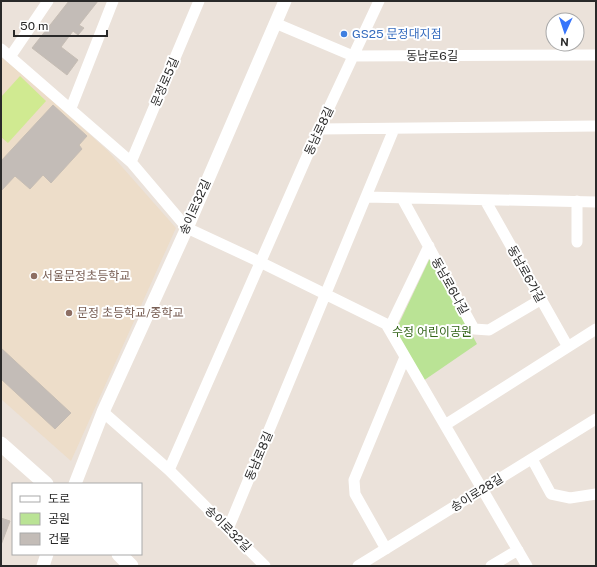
<svg xmlns="http://www.w3.org/2000/svg" width="597" height="567" font-family="'Public Sans','Noto Sans KR',sans-serif">
  <style>
    .education { fill: #edddc9 }
    .green { fill: #bae395 }
    .pitch { fill: #d0ea91 }
    .building { fill: #c3bcb7; stroke: #c6bdb4 }
    .lines { fill: none; stroke-linecap: round; stroke-linejoin: round }
    .minor { stroke: #fff; stroke-width: 11 }
    .tertiary { stroke: #fff; stroke-width: 13 }
    .secondary { stroke: #fff; stroke-width: 15 }
    .shop-dot { fill: #3f7fe0; stroke: #fff; stroke-width: 1.5 }
    .education-dot { fill: #8d6e63; stroke: #fff; stroke-width: 1.5 }
    .labels { text-anchor: middle; dominant-baseline: central; stroke-width: 4; stroke-linejoin: round; paint-order: stroke }
    .shop-label { font-size: 12px; fill: #366cbe; stroke: #fff; text-anchor: start }
    .street-label { font-size: 12px; fill: #292929; stroke: #fff }
    .education-label { font-size: 12px; fill: #785e54; stroke: #fff; text-anchor: start }
    .park-label { font-size: 12px; fill: #336519; stroke: #fff }
  </style>
  <rect width="100%" height="100%" fill="#ebe2da"/>
  <path class="education" d="M 1,57 L 36,86 L 108,151 L 176,228 L 71,461 L 1,399 Z"/>
  <path class="green" d="M 430,258 L 477,344 L 423,381 L 394,334 Z"/>
  <path class="pitch" d="M 20,76 L 46,101 L 8,143 L 1,137 L 1,97 Z"/>
  <path class="building" d="M 69,1 L 98,1 L 79,25 L 84,28 L 78,35 L 73,31 L 61,47 L 78,60 L 67,75 L 32,48 Z
    M 53,105 L 87,136 L 79,145 L 82,149 L 51,183 L 43,175 L 30,189 L 15,176 L 1,191 L 1,161 Z
    M 1,348 L 71,413 L 55,429 L 1,379 Z
    M 1,518 L 10,521 L 1,545 Z"/>
  <g class="lines">
    <path class="minor" d="M 275,23 L 353,56 L 596,55
      M 1,49 L 131,162 L 187,228 L 260,262 L 386,324 L 527,566
      M 10,57 L 48,1
      M 71,108 L 113,1
      M 319,129 L 596,126
      M 131,162 L 199,1
      M 366,197 L 596,202
      M 402,198 L 474,329 L 489,330 L 540,300
      M 485,200 L 568,347
      M 577,242 L 577,201
      M 389,329 L 429,246
      M 103,412 L 169,470 L 265,566
      M 445,425 L 596,329
      M 532,459 L 551,494 L 570,498 L 596,494
      M 169,470 L 319,129 L 379,1
      M 228,529 L 394,129
      M 386,549 L 355,494 L 354,480 L 405,357
      M 358,566 L 596,419
      M 491,566 L 518,550"/>
    <path class="tertiary" d="M 75,484 L 103,412 L 187,228 L 285,1
      M 43,566 L 47,554"/>
    <path class="secondary" d="M 1,444 L 46,484
      M 119,554 L 131,566"/>
  </g>
  <circle class="shop-dot" cx="344" cy="34" r="4"/>
  <g class="education-dot">
    <circle cx="34" cy="276" r="4"/>
    <circle cx="69" cy="313" r="4"/>
  </g>
  <g class="labels">
    <g class="shop-label">
      <text x="352" y="34">GS25 문정대지점</text>
    </g>
    <g class="street-label">
      <text x="432" y="56">동남로6길</text>
      <text transform="translate(165 82) rotate(-67)">문정로5길</text>
      <text transform="translate(319 131) rotate(-65)">동남로8길</text>
      <text transform="translate(195 207) rotate(-66)">송이로32길</text>
      <text transform="translate(526 274) rotate(61)">동남로6가길</text>
      <text transform="translate(450 286) rotate(61)">동남로6나길</text>
      <text transform="translate(259 456) rotate(-67)">동남로8길</text>
      <text transform="translate(477 493) rotate(-32)">송이로28길</text>
      <text transform="translate(228 529) rotate(45)">송이로32길</text>
    </g>
    <g class="education-label">
      <text x="42" y="276">서울문정초등학교</text>
      <text x="77" y="313">문정 초등학교/중학교</text>
    </g>
    <g class="park-label">
      <text x="432" y="332">수정 어린이공원</text>
    </g>
  </g>
  <rect width="597" height="567" fill="none" stroke="#292929" stroke-width="4"/>
  <rect x="12" y="483" width="130" height="72" fill="#ffffff" stroke="#a9a9a9"/>
  <rect x="20" y="496" width="20" height="6" fill="#ffffff" stroke="#a9a9a9"/>
  <text x="48" y="503" font-size="12" fill="#292929">도로</text>
  <rect x="20" y="513" width="20" height="12" fill="#bae395" stroke="#a9a9a9"/>
  <text x="48" y="523" font-size="12" fill="#292929">공원</text>
  <rect x="20" y="533" width="20" height="12" fill="#c3bcb7" stroke="#a9a9a9"/>
  <text x="48" y="543" font-size="12" fill="#292929">건물</text>
  <g transform="translate(565 32) rotate(183)"><circle r="19" fill="#ffffff" stroke="#a9a9a9"/>
  <path d="M0-3L7 15L0 10L-7 15Z" fill="#3775fb"/>
  <text y="-6" font-size="11" font-weight="bold" text-anchor="middle" fill="#292929">N</text>
  </g>
  <path d="M14 30v6h93v-6" fill="none" stroke="#292929" stroke-width="2"/>
  <text x="20" y="30" font-size="12" fill="#292929" stroke="#ffffff" stroke-width="3" paint-order="stroke">50 m</text>
</svg>
